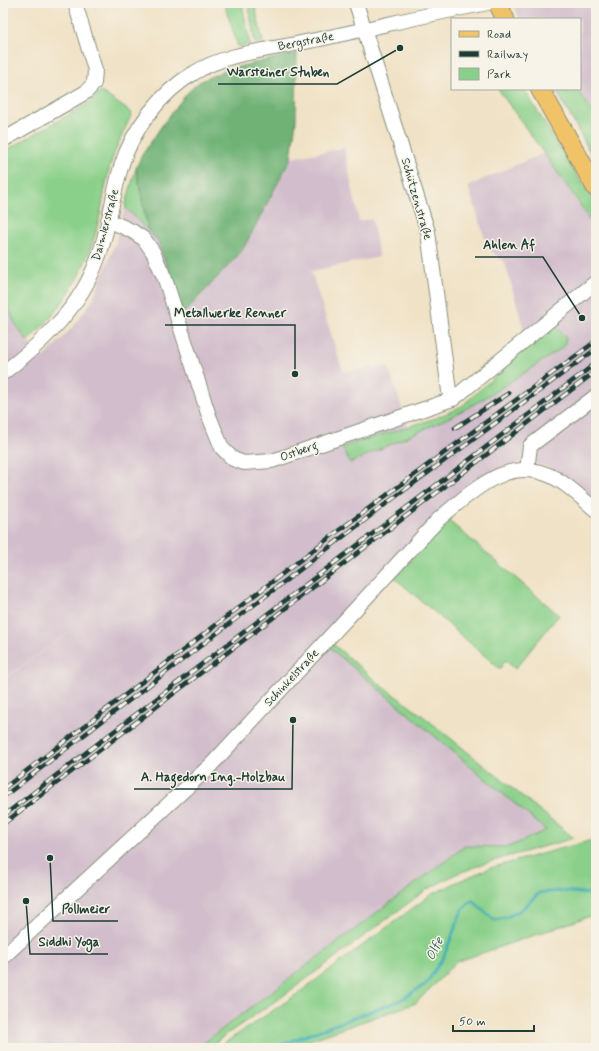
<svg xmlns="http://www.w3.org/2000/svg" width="599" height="1051" font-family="Mynerve,sans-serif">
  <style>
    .industrial { fill: #d1bdcb }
    .green { fill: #8bd08a; stroke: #55865f }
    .forest { fill: #70b276; stroke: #487855 }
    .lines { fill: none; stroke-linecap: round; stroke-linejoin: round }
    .stream { stroke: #3cadb5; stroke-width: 3 }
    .minor-casing { stroke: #88907d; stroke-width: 16 }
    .major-casing { stroke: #88907d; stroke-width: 20 }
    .minor { stroke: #fff; stroke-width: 14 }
    .major { stroke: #f1c369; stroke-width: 18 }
    .rail-casing { stroke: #1f3d34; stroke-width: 4.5 }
    .rail { stroke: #f7f3e8; stroke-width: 3; stroke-dasharray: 9; stroke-linecap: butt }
    .labels { text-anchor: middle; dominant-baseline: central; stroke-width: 3; stroke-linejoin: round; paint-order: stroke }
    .street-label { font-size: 12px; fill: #1f3d34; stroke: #f7f3e8 }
    .water-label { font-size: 13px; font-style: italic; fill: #285f5b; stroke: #f7f3e8 }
    .leader { fill: none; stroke: #1f3d34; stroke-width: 1.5 }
    .callout-dot { fill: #1f3d34; stroke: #f7f3e8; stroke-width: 1.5 }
    .callout-label { font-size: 13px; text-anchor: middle; font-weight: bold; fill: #1f3d34; stroke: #f7f3e8; stroke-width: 3; stroke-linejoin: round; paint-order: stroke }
  </style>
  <rect width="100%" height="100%" fill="#f7f3e8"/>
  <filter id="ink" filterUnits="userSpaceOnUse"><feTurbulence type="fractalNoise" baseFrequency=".025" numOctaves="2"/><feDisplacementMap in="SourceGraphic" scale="8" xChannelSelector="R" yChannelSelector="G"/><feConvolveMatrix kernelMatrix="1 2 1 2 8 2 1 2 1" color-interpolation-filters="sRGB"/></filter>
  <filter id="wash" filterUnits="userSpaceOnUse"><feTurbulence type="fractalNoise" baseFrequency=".012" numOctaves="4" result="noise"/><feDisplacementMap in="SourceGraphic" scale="16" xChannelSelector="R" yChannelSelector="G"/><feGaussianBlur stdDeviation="0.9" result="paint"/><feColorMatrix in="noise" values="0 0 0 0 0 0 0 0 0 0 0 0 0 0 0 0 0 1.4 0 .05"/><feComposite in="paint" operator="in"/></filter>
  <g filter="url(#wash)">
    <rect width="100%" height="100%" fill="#f0e2c6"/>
    <path class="industrial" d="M 513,3 L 596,3 L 596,164 L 554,89 L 580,89 L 580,19 L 520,19 Z
      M 344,148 L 359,221 L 372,219 L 379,257 L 311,271 L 343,372 L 388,366 L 408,426 L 343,447 L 350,463 L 396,440 L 451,417 L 500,389 L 564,346 L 566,338 L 555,325 L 523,351 L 523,326 L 505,263 L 488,248 L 468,186 L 544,153 L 596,230 L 596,502 L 549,467 L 528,462 L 505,466 L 485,476 L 329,647 L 547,830 L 509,847 L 465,846 L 196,1048 L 3,1048 L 3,680 L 88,619 L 3,679 L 3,289 L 13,320 L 42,359 L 74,326 L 93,299 L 115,244 L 125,207 L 158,241 L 183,313 L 242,251 L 291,158 Z"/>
    <path class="green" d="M 224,3 L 242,3 L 250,44 L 238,47 Z
      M 248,3 L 254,3 L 263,42 L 255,43 Z
      M 498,89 L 524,89 L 572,168 L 596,203 L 596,230 L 577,200 Z
      M 556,89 L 576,89 L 596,115 L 596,162 Z
      M 100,91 L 132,113 C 125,130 115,148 110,166 C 104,189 102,212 95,235 C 83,275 59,314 27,341 L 13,320 L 3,289 L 3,152 L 91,102 Z
      M 136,168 L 148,231 L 125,207 Z
      M 555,326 L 566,338 L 564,346 L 559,350 C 524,373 488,398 450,417 C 417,433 383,447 350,463 L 342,447 L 436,418 L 462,406 L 523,351 Z
      M 449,521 L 559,615 L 515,669 L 505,660 L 500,669 L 395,578 Z
      M 333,644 L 378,683 L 423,716 L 574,838 L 489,862 L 456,874 L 426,890 L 290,991 L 208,1047 L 197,1048 L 465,846 L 509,847 L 546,830 L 329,647 Z
      M 596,839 L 596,914 L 456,962 L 416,1003 L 287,1048 L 217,1048 L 293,997 L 429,896 L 459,881 L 490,868 Z"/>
    <path class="forest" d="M 297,53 L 296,121 L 291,158 L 242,251 L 183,314 L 158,241 L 148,231 L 136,168 L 142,155 L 163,124 L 187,93 L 199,82 L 225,70 Z"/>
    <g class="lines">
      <path class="stream" d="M 272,1048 L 399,1001 L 426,984 L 444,956 L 462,910 L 472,900 L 494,920 C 514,918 525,907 539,893 L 561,891 L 591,894 L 596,892"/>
    </g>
  </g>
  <g filter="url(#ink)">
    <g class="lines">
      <g class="minor-casing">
        <path id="minor" d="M 356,3 L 428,232 L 449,391 L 453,399
          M 3,140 L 86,92 L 94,83 L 95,70 L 75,3
          M 108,220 L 132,231 L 144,239 L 153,252 L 165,279 L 209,416 L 222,448 L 233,459 L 244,463 L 272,461 L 453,399 L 596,282
          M 3,373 C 43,342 81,307 98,258 C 109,229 112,197 121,167 C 132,130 161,92 194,73 C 228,52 271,50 310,41 C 369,29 428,14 488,3
          M 527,470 L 530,446 L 596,396
          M 3,957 L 211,765 L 439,519 C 469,494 504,458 546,474 C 565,481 581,498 596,510"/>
      </g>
      <g class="major-casing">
        <path id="major" d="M 498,3 L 505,19
          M 540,89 L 596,188"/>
      </g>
      <use href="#minor" class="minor"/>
      <use href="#major" class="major"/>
      <g class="rail-casing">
        <path id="rail" d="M 455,428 L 509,393
          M 3,789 L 334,534 L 596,341
          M 3,797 L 391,500 L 596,349
          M 3,816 L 596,363
          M 3,824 L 596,371"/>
      </g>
      <use href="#rail" class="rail"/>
    </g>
  </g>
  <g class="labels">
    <g class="street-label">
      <text transform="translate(306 42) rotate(-11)">Bergstraße</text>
      <text transform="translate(416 199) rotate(74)">Schützenstraße</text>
      <text transform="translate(106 225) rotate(-75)">Daimlerstraße</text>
      <text transform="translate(299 452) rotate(-19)">Ostberg</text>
      <text transform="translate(292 678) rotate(-47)">Schinkelstraße</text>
    </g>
    <g class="water-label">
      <text transform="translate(435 949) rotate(-64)">Olfe</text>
    </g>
  </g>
  <path class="leader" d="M400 48L337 84H218M582 318L543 257H475M295 374L295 325H165M293 720L292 789H134M50 858L53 921H118M26 901L30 954H108"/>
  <g class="callout-dot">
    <circle cx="400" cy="48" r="4"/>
    <circle cx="582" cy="318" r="4"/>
    <circle cx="295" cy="374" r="4"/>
    <circle cx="293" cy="720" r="4"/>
    <circle cx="50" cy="858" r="4"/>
    <circle cx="26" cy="901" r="4"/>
  </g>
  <g class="callout-label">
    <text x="278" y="76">Warsteiner Stuben</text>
    <text x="509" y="249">Ahlen Af</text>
    <text x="230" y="317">Metallwerke Renner</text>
    <text x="213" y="781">A. Hagedorn Ing.-Holzbau</text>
    <text x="86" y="913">Pollmeier</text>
    <text x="69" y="946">Siddhi Yoga</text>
  </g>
  <rect width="599" height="1051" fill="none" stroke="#f7f3e8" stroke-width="16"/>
  <rect x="451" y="18" width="130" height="72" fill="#f7f3e8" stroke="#a1aaa0"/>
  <rect x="459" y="31" width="20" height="6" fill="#f1c369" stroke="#a1aaa0"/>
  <text x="487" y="38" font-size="12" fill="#1f3d34">Road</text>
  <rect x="459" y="51" width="20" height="6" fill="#1f3d34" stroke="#a1aaa0"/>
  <text x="487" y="58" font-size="12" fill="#1f3d34">Railway</text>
  <rect x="459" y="68" width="20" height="12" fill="#8bd08a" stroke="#a1aaa0"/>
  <text x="487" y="78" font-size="12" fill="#1f3d34">Park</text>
  <path d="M453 1025v6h81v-6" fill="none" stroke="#1f3d34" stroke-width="2"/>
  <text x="459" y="1025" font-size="12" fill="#1f3d34" stroke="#f7f3e8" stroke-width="3" paint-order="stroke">50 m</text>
</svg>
